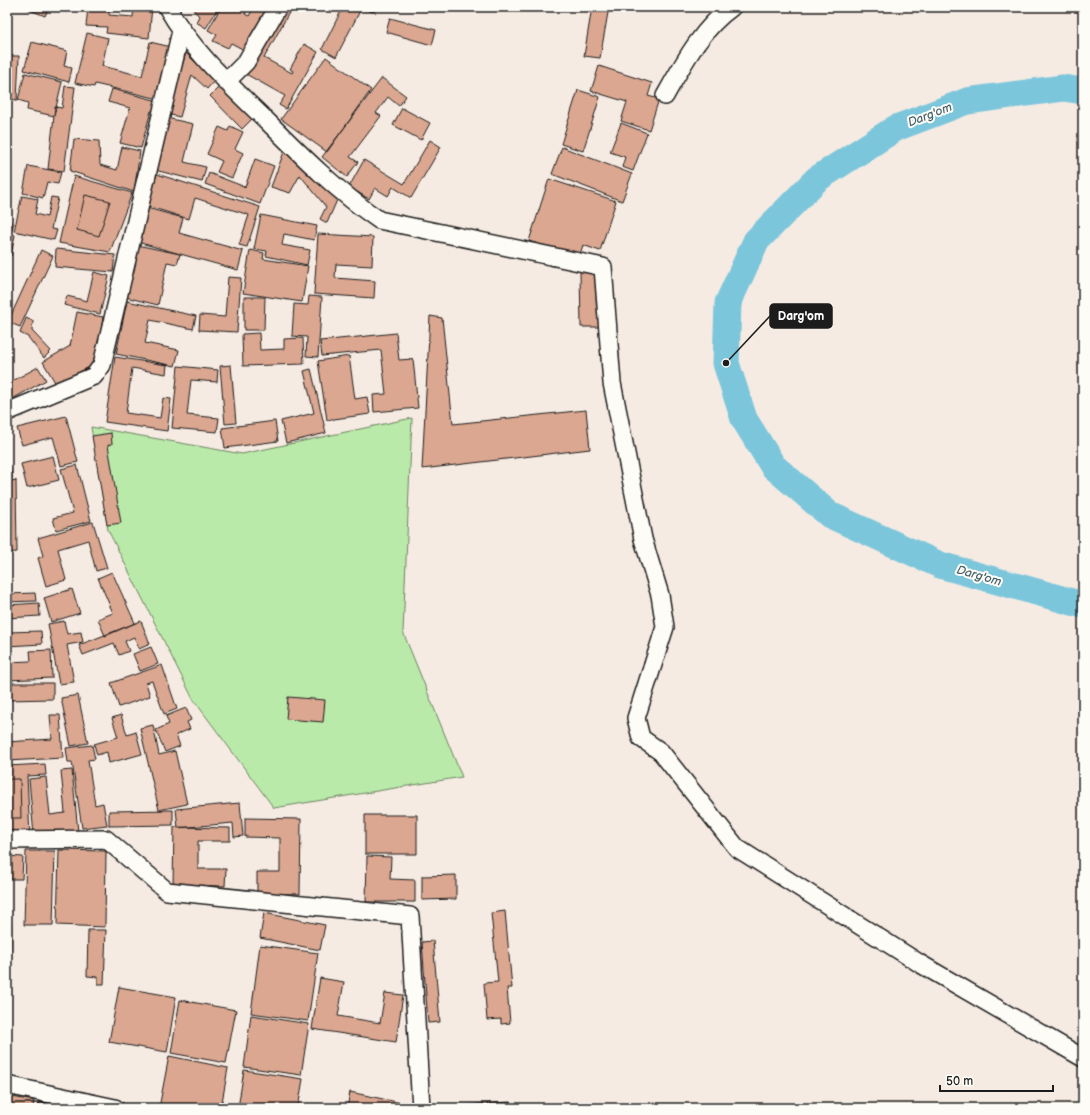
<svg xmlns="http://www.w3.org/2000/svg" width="1090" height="1115" font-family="'Balsamiq Sans',sans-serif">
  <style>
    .green { fill: #baeaa9; stroke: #6b8362 }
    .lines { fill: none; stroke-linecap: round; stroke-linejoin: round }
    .river { stroke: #7cc6dc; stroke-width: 27 }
    .building { fill: #dba790; stroke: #1c1c1c }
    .street-casing { stroke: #1c1c1c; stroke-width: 20 }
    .street { stroke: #fdfcf7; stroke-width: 17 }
    .labels { text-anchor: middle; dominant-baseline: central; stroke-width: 4; stroke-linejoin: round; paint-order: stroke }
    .water-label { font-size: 12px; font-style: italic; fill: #426069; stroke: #fdfcf7 }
    .leader { fill: none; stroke: #1c1c1c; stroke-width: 1.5 }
    .callout-dot { fill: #1c1c1c; stroke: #fdfcf7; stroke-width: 1.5 }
    .callout { fill: #1c1c1c; stroke: #1c1c1c; stroke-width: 1.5 }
    .callout-label { font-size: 12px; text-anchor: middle; font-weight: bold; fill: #fff }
  </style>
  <rect width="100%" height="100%" fill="#f6ebe2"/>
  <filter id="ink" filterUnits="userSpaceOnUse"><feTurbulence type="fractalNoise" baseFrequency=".025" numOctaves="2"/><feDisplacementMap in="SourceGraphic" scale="8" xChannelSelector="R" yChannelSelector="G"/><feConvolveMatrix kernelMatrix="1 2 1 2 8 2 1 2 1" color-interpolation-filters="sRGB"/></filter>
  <g filter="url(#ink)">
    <path class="green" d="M 412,418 L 403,632 L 462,777 L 274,808 L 193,699 L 108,530 L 91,427 L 242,454 Z"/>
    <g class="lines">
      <path class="river" d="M 1083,91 L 1063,88 L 967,101 L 896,128 L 817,179 L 756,241 L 728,303 L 726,363 L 744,419 L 773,466 L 830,515 L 940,565 L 1083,605"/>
    </g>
    <path class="building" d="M 23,7 L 49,7 L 45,16 Z
      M 88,7 L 109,8 L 109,15 L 133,17 L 134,7 L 152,7 L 149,38 L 106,33 L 107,27 L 86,26 Z
      M 191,7 L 219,7 L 206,28 L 196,22 L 199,16 Z
      M 221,7 L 244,7 L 247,9 L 245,14 L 249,16 L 254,7 L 274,7 L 250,53 L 231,43 L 228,48 L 213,41 L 217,35 L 208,30 Z
      M 280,7 L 288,7 L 291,9 L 264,58 L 292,73 L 293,71 L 290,69 L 304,44 L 318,52 L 286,109 L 279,105 L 285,96 L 244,73 Z
      M 343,7 L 357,7 L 361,9 L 336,57 L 322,49 Z
      M 362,7 L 376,7 L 374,12 L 361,9 Z
      M 592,7 L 609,7 L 600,58 L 584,56 Z
      M 390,18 L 436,30 L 432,45 L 386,32 Z
      M 87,33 L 108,38 L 102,66 L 142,76 L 150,42 L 171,47 L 159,99 L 95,84 L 94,87 L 75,83 Z
      M 32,42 L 67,51 L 64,66 L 72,68 L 69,82 L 24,70 Z
      M 186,53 L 214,81 L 207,89 L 192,75 L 180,117 L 167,114 Z
      M 7,56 L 19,56 L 17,100 L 7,99 Z
      M 326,57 L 371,90 L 327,152 L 281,119 Z
      M 599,66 L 652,83 L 648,96 L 659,99 L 649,130 L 621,121 L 627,102 L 591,91 Z
      M 25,73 L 62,82 L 54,116 L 27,110 L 28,103 L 18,100 Z
      M 382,78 L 406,96 L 399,106 L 388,97 L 376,113 L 381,116 L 350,157 L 358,162 L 347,177 L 322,157 Z
      M 65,86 L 75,87 L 64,171 L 48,169 L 55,107 L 62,108 Z
      M 220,86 L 253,118 L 242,129 L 210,96 Z
      M 112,89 L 158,101 L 156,112 L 151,111 L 141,148 L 120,143 L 130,108 L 108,102 Z
      M 578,90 L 600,97 L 583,151 L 561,144 Z
      M 402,108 L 430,123 L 421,140 L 393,125 Z
      M 167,118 L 193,124 L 184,162 L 206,167 L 202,182 L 155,170 Z
      M 621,123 L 647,133 L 633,171 L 622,167 L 625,157 L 610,152 Z
      M 230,126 L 243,132 L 235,149 L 243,153 L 232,178 L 217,172 L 222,161 L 207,154 L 219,127 L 228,131 Z
      M 74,139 L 99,141 L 100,165 L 117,170 L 122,147 L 140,151 L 134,192 L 70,171 Z
      M 430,140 L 441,147 L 411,198 L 393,187 L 388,196 L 375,188 L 369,199 L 349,187 L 364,160 L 404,184 Z
      M 562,147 L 632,174 L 622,201 L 552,174 Z
      M 285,149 L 337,200 L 327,223 L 320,219 L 326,207 L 300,175 L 290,193 L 271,187 Z
      M 255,159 L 274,166 L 260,204 L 205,184 L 209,173 L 245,187 Z
      M 28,166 L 61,172 L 58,184 L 47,182 L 43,198 L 23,193 Z
      M 157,174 L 260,207 L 247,247 L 239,245 L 249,215 L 195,198 L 189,219 L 147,206 Z
      M 74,176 L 132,193 L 110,252 L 59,243 Z
      M 549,179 L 616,201 L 600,251 L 583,245 L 579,257 L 529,241 Z
      M 85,195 L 110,201 L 99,236 L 77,230 Z
      M 22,196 L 38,199 L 35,214 L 47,217 L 51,197 L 58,198 L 51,229 L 57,230 L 54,240 L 14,231 Z
      M 147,208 L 183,218 L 179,233 L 243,251 L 238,270 L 137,242 Z
      M 261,215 L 317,226 L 314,240 L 284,234 L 282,245 L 310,250 L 307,265 L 266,256 L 267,251 L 254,249 Z
      M 7,221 L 14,223 L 10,234 L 15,235 L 11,256 L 7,256 Z
      M 318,234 L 373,237 L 372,266 L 336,264 L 335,278 L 375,281 L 374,298 L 314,294 Z
      M 137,245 L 180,254 L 177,264 L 167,262 L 158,305 L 125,297 Z
      M 56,249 L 115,255 L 113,272 L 55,267 Z
      M 41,250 L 53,256 L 20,327 L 8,322 Z
      M 250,250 L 264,253 L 263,259 L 308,266 L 302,302 L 243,293 Z
      M 580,271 L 599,271 L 600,327 L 581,327 Z
      M 94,272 L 109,276 L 100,314 L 64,305 L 67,296 L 87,301 Z
      M 228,277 L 241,278 L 237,332 L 199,330 L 200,315 L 225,317 Z
      M 309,296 L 322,297 L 318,357 L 306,356 L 307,337 L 292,336 L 294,304 L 308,305 Z
      M 244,297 L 265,297 L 264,330 L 244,330 Z
      M 127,301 L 196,316 L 193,329 L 150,320 L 145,343 L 179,350 L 175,366 L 116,354 Z
      M 77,312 L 103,317 L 97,363 L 56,384 L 43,362 L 70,346 Z
      M 430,316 L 442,318 L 453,424 L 586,410 L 590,449 L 422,469 Z
      M 26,318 L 33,321 L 32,331 L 51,351 L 44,358 L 28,337 L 20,333 Z
      M 259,333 L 260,350 L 284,349 L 284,339 L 303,338 L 304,364 L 243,366 L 242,334 Z
      M 396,333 L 399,360 L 413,359 L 418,408 L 374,412 L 373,395 L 386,394 L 381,350 L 322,356 L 320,341 Z
      M 349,356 L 355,399 L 367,397 L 370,414 L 327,420 L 318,361 Z
      M 115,357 L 167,365 L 166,374 L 132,368 L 126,413 L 160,418 L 163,398 L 171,399 L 167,431 L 105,422 Z
      M 231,365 L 236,423 L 225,424 L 220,366 Z
      M 178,366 L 218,370 L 217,382 L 191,380 L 187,415 L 219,418 L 217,432 L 172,428 Z
      M 38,367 L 46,380 L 7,402 L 7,384 Z
      M 311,369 L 326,433 L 286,443 L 281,421 L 314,413 L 304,371 Z
      M 66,416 L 78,462 L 61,466 L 53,437 L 22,445 L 17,428 Z
      M 275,421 L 278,441 L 225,448 L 222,428 Z
      M 111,433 L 112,444 L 108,445 L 121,523 L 107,525 L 92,436 Z
      M 53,456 L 59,480 L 27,488 L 21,464 Z
      M 77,465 L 91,521 L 56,530 L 53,518 L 73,513 L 61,469 Z
      M 10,467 L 12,478 L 7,480 L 7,468 Z
      M 16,480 L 17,552 L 7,553 L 7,482 Z
      M 93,522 L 107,568 L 96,571 L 88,540 L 58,549 L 66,580 L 46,586 L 38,558 L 43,556 L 38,538 Z
      M 112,572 L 135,623 L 105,636 L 98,619 L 113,613 L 98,578 Z
      M 72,589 L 80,613 L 51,622 L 44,598 Z
      M 35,593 L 36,601 L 7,602 L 7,594 Z
      M 39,603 L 40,616 L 7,618 L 7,605 Z
      M 64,621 L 67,634 L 81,632 L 83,642 L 67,645 L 74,682 L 59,684 L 48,624 Z
      M 141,621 L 150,644 L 139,649 L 134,637 L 125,641 L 129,651 L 119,655 L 114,643 L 83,655 L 79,645 Z
      M 41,631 L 42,644 L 7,646 L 7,632 Z
      M 151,647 L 158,664 L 140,671 L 133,654 Z
      M 51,650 L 52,678 L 7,680 L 7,662 L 31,661 L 30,651 Z
      M 162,665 L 177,709 L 164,714 L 152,681 L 146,683 L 150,696 L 119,707 L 111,683 Z
      M 7,683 L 53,683 L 53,699 L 7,700 Z
      M 78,695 L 88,743 L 71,746 L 61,698 Z
      M 288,697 L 325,700 L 323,722 L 286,719 Z
      M 186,708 L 191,720 L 187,722 L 190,729 L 176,735 L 180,746 L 165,752 L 156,730 L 169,724 L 166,716 Z
      M 50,715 L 60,715 L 63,758 L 7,761 L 7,742 L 52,739 Z
      M 121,715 L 127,735 L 136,732 L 142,754 L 109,763 L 107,752 L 97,755 L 94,744 L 118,737 L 112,718 Z
      M 153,725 L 159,755 L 175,751 L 187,804 L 159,810 L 140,728 Z
      M 92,745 L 95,759 L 88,760 L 95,805 L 103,803 L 107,825 L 82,828 L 72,762 L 68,762 L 66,748 Z
      M 45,764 L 46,775 L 27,776 L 30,836 L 7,837 L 7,766 Z
      M 72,770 L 78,832 L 34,836 L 29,779 L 46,777 L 50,815 L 65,813 L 61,771 Z
      M 7,779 L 20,779 L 21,818 L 7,818 Z
      M 240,803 L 243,836 L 234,837 L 233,823 L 178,828 L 176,809 Z
      M 173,810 L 173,825 L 109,826 L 109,811 Z
      M 365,815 L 417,815 L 417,854 L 365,854 Z
      M 245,818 L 301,819 L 300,894 L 257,893 L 257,872 L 280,872 L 280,838 L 245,837 Z
      M 174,827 L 230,828 L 230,841 L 198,841 L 198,869 L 226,869 L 225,886 L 173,885 Z
      M 59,850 L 106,851 L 105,927 L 57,925 Z
      M 26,851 L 55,851 L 53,925 L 24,925 Z
      M 7,856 L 23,857 L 22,879 L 7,879 Z
      M 367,856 L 391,857 L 390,879 L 415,880 L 415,902 L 366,902 Z
      M 456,875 L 456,899 L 422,900 L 422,876 Z
      M 505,911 L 512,988 L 507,988 L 510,1023 L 501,1024 L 501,1019 L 487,1020 L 484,983 L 498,982 L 491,913 Z
      M 264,913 L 325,925 L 320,950 L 260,938 Z
      M 7,923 L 11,924 L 10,978 L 7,978 Z
      M 88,930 L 106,930 L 104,984 L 98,984 L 98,977 L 87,976 Z
      M 433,941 L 440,1022 L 428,1023 L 422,942 Z
      M 260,945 L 318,953 L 308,1021 L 251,1013 Z
      M 320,978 L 344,982 L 338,1016 L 380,1023 L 385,993 L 403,995 L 396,1042 L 312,1029 Z
      M 119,987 L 176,997 L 167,1052 L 109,1042 Z
      M 180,1000 L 236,1010 L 226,1063 L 171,1053 Z
      M 251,1015 L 309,1024 L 301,1075 L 244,1067 Z
      M 169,1056 L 228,1068 L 221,1108 L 159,1108 Z
      M 244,1070 L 303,1079 L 298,1108 L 238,1108 Z
      M 350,1092 L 411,1105 L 410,1108 L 347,1108 Z
      M 7,1096 L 34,1101 L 33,1108 L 7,1108 Z
      M 39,1102 L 63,1108 L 38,1108 Z
      M 511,1102 L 511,1108 L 432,1108 L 432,1107 Z"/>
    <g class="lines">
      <g class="street-casing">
        <path id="street" d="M 167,7 C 192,51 231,86 267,121 C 302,156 338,192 379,220 L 603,267 L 612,383 L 643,539 L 660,595 L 665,627 L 636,718 L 641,738 L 661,752 L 737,848 L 919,963 L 1083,1058
          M 226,82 L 246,62 L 278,7
          M 665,96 C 683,64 701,29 732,7
          M 7,412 L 94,376 L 102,365 L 181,31
          M 7,840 L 106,839 L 167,891 L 410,916 L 421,1108
          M 7,1085 L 115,1108"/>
      </g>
      <use href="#street" class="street"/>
    </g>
  </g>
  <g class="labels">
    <g class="water-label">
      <text transform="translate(930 115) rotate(-21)">Darg'om</text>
      <text transform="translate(979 576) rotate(16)">Darg'om</text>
    </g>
  </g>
  <path class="leader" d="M726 363L770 316"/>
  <circle class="callout-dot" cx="726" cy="363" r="4"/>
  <rect class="callout" x="770" y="304" width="62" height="24" rx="4"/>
  <g class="callout-label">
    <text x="801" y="320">Darg'om</text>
  </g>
  <rect width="1090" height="1115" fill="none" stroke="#fdfcf7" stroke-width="24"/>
  <rect x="12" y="12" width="1066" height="1091" fill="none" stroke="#1c1c1c" stroke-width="1.5" filter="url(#ink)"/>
  <path d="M940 1085v6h113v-6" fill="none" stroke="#1c1c1c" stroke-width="2"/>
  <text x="946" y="1085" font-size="12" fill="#1c1c1c" stroke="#fdfcf7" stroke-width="3" paint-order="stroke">50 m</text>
</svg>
